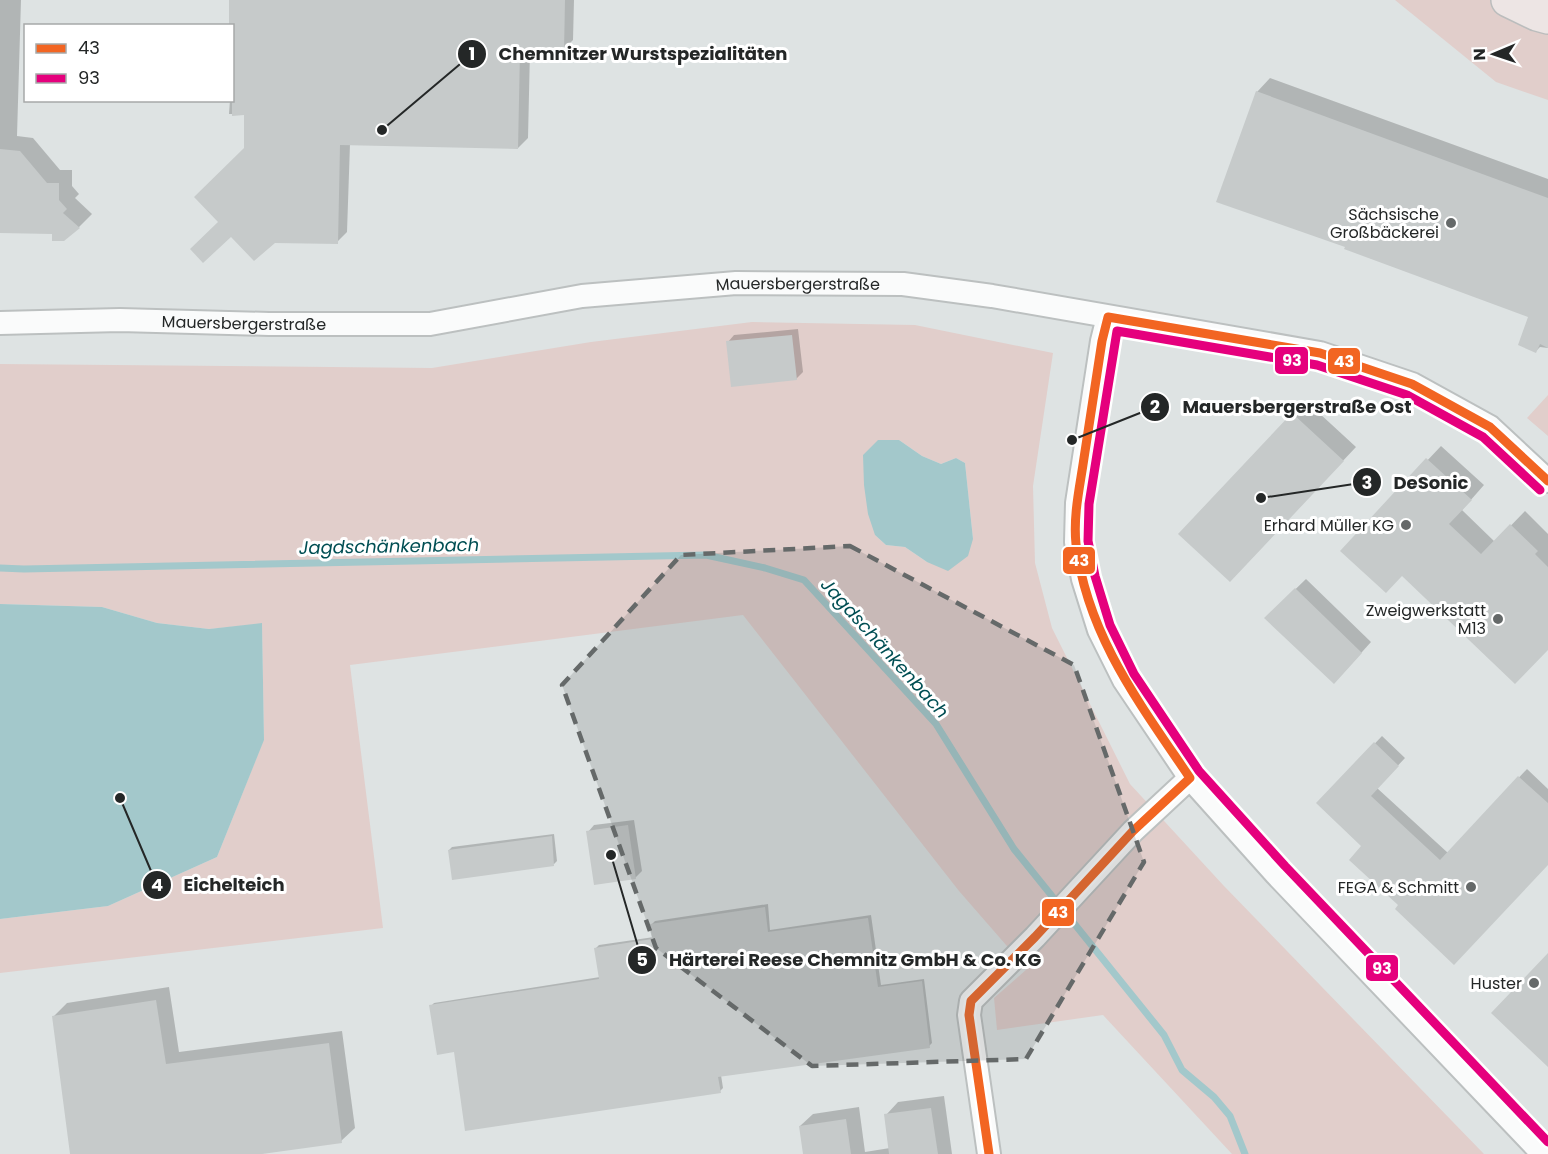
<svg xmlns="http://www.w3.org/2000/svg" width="1548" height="1154" font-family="Poppins,sans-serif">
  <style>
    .green { fill: #e1cecb; fill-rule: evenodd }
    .water { fill: #a3c8cb }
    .shadow { fill: #0003 }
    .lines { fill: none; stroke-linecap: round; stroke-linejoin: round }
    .stream { stroke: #a3c8cb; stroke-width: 7 }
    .building { fill: #c6caca }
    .minor-casing { stroke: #bcc0c0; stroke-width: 26 }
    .motorway-casing { stroke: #bbbdbd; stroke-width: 36 }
    .minor { stroke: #fafbfb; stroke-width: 22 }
    .motorway { stroke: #ede5e4; stroke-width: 33 }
    .bus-1-casing { stroke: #fff; stroke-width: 14 }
    .bus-2-casing { stroke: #fff; stroke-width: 14 }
    .bus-1 { stroke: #f26522; stroke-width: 9 }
    .bus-2 { stroke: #e5007d; stroke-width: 9 }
    .marked { fill: #656969; fill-opacity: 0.2; stroke: #656969; stroke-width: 4.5; stroke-dasharray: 12 8; stroke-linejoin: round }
    .poi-dot { fill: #656969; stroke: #fff; stroke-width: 2 }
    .labels { text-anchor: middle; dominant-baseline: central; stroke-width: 6; stroke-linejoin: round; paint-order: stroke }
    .poi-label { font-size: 16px; fill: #242727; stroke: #fff; text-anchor: end }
    .street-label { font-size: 16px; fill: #242727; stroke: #fff }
    .water-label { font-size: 18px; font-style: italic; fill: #004e53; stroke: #fff }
    .leader { fill: none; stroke: #242727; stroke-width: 2 }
    .callout-dot { fill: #242727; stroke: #fff; stroke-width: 2 }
    .mark-label { font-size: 18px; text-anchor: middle; font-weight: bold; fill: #fff }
    .callout-label { font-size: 18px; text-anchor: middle; font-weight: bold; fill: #242727; stroke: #fff; stroke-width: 6; stroke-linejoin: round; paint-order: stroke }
    .line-badge { stroke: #fff; stroke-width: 2 }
    .badge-label { font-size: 16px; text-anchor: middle; font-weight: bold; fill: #fff }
  </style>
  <rect width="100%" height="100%" fill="#dee3e3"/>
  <path class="green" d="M 1395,0 L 1548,0 L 1548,100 L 1496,82 Z
    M 752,322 L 915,325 L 1053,353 L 1033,486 L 1035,563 L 1052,628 L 1130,784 L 1224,886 L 1484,1154 L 1232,1154 L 1103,1015 L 997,1030 L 994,998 L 1027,969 L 959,891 L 743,615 L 350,665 L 383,928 L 0,973 L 0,919 L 108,906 L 217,857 L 264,739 L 262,624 L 209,629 L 157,623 L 102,607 L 0,604 L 0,364 L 432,368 L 591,342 ZM 899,440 L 922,456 L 941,464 L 956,458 L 965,463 L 973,539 L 927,562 L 905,547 L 886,545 L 875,535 Z
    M 1548,395 L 1548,436 L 1527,418 Z"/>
  <path class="water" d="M 878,440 L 899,440 L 922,456 L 941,464 L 956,458 L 965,463 L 973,539 L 968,556 L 948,571 L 927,562 L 905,547 L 886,545 L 875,535 L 868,514 L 864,485 L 863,455 Z
    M 0,604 L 102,607 L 157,623 L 209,629 L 262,623 L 264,740 L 217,857 L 108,906 L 0,919 Z"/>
  <path class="shadow" d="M 0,0 L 21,0 L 17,136 L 33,138 L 60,170 L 72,170 L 72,186 L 79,194 L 75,198 L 92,214 L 79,227 L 53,233 L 0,231 Z
    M 231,0 L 574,0 L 573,40 L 563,50 L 530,50 L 528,138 L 518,148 L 350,144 L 347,232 L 337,242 L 231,235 L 220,222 L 246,148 L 246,114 L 229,114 L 230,100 L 232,100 Z
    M 1270,78 L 1548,179 L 1548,348 L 1540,347 L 1536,351 L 1530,316 L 1257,92 Z
    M 798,329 L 803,372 L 796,379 L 728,342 L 734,335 Z
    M 1306,401 L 1356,447 L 1243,567 L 1181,534 Z
    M 1441,446 L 1484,485 L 1462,510 L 1495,542 L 1525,511 L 1548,534 L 1548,648 L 1403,574 L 1342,551 Z
    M 1306,579 L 1371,642 L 1344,672 L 1276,608 Z
    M 1382,736 L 1405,758 L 1377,788 L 1448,853 L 1527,769 L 1548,789 L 1548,863 L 1400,905 L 1363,846 L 1318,803 Z
    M 634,820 L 642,871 L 635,878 L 588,832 L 594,825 Z
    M 554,834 L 557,861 L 554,864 L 449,850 L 452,847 Z
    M 768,904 L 770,930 L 871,915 L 881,985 L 924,979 L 932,1043 L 929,1046 L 721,1075 L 723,1088 L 720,1091 L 455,1050 L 431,1006 L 434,1003 L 600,977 L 596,948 L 599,945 L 654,937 L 652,924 L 655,921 Z
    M 169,987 L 179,1052 L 342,1031 L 355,1128 L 341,1141 L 254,1154 L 72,1154 L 54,1016 L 67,1003 Z
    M 944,1096 L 952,1154 L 804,1154 L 800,1126 L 813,1114 L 859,1107 L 865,1152 L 890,1148 L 886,1115 L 898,1102 Z"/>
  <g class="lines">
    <path class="stream" d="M 0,568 L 24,569 L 706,555 L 765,568 L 804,580 L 936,724 L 1014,849 L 1164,1035 L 1182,1070 L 1214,1097 L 1230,1116 L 1245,1154"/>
  </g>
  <path class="building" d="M 229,0 L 565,0 L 564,52 L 520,51 L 518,149 L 340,145 L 338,244 L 275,243 L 254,261 L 231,237 L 203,263 L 190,249 L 218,222 L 194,197 L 244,148 L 244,115 L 232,116 L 232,26 L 229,26 Z
    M 1256,91 L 1548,198 L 1548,348 L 1540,344 L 1536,353 L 1518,345 L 1528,317 L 1344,249 L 1345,247 L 1216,202 Z
    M 0,149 L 20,151 L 47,183 L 59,183 L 59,200 L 67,209 L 63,213 L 80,228 L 64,241 L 52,241 L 52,234 L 0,233 Z
    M 792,335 L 797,380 L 731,387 L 726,341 Z
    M 1292,413 L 1344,461 L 1230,582 L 1178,534 Z
    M 1426,458 L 1472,500 L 1449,524 L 1481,554 L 1510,524 L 1538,551 L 1535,554 L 1548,567 L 1548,650 L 1515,684 L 1402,576 L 1386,593 L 1340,551 Z
    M 1295,588 L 1362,653 L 1334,684 L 1264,618 Z
    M 1374,742 L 1399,766 L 1371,796 L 1440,860 L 1518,776 L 1548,803 L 1548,865 L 1454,965 L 1395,909 L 1398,905 L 1349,860 L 1361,846 L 1316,803 Z
    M 628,825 L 636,879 L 594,885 L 586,831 Z
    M 552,836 L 554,866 L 452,880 L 448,850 Z
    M 765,907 L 768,932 L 868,918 L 878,987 L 922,981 L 930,1048 L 718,1077 L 721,1093 L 465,1131 L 454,1052 L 437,1055 L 429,1005 L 599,979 L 594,948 L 652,939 L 650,924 Z
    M 1548,953 L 1548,1067 L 1491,1013 Z
    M 156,1000 L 166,1064 L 329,1043 L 342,1143 L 262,1154 L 70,1154 L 52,1016 Z
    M 931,1108 L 938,1154 L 889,1154 L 884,1114 Z
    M 846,1119 L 851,1154 L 803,1154 L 799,1126 Z"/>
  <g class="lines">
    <g class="minor-casing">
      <g id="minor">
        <path d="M 1108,317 L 1102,341 L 1077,503 L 1076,542 L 1083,579 L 1099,630 L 1124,680 L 1190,778 L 1276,874 L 1543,1154"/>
        <path id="s1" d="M 0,323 L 120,320 L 269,324 L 430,324 L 582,296 L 736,283 L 903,284 L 992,296 L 1320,353 L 1412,384 L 1490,427 L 1548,481"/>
        <path d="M 989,1154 L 969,1015 L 971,1001 L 1035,937 L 1133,831 L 1190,778"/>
      </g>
    </g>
    <g class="motorway-casing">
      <path id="motorway" d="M 1508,0 L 1537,14 L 1548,17"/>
    </g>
    <use href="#minor" class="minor"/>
    <use href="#motorway" class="motorway"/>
    <g class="bus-1-casing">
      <path id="bus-1" d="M 1108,317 L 1102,341 C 1096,380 1090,419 1084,458 C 1080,486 1073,515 1076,544 C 1087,635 1140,704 1190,778
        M 1108,317 L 1320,353 L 1412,384 L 1490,427 L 1548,481
        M 989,1154 L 969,1015 L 971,1001 L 1035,937 L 1133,831 L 1190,778"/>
    </g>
    <g class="bus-2-casing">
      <path id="bus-2" d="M 1540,490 L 1483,437 L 1407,395 L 1317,365 L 1117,331 L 1089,504 L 1088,541 L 1095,576 L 1110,625 L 1134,674 L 1199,771 L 1285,866 L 1548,1142"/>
    </g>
    <use href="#bus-1" class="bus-1"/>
    <use href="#bus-2" class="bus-2"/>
  </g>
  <path class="marked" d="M 850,546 L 1074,665 L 1144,862 L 1026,1059 L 812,1066 L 656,948 L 562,685 L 681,555 Z"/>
  <g class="poi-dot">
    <circle cx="1451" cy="223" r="6"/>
    <circle cx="1406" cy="525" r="6"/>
    <circle cx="1498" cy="619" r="6"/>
    <circle cx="1471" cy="887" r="6"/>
    <circle cx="1534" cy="983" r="6"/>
  </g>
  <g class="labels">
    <g class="poi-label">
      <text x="1439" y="214">Sächsische<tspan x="1439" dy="18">Großbäckerei</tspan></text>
      <text x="1394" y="525">Erhard Müller KG</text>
      <text x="1486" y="610">Zweigwerkstatt<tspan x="1486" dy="18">M13</tspan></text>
      <text x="1459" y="887">FEGA &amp; Schmitt</text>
      <text x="1522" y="983">Huster</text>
    </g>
    <g class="street-label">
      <text stroke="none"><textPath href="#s1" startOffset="801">Mauersbergerstraße</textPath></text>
      <text stroke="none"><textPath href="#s1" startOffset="244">Mauersbergerstraße</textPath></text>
    </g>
    <g class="water-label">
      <text transform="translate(389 546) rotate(-1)">Jagdschänkenbach</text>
      <text transform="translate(885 648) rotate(48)">Jagdschänkenbach</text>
    </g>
  </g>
  <path class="leader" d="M382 130L472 54M1072 440L1155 407M1261 498L1367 482M120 798L157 885M611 855L642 960"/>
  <g class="callout-dot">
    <circle cx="382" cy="130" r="6"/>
    <circle cx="1072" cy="440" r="6"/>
    <circle cx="1261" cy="498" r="6"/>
    <circle cx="120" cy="798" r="6"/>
    <circle cx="611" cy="855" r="6"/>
    <circle cx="472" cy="54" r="15"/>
    <circle cx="1155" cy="407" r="15"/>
    <circle cx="1367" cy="482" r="15"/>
    <circle cx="157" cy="885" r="15"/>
    <circle cx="642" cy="960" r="15"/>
  </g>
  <g class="mark-label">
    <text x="472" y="60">1</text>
    <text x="1155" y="413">2</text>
    <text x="1367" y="489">3</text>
    <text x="157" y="891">4</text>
    <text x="642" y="966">5</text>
  </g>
  <g class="callout-label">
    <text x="643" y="60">Chemnitzer Wurstspezialitäten</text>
    <text x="1297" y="413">Mauersbergerstraße Ost</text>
    <text x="1431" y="489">DeSonic</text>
    <text x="234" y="891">Eichelteich</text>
    <text x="855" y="966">Härterei Reese Chemnitz GmbH &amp; Co. KG</text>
  </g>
  <g class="line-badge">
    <rect x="1274" y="346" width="35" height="29" rx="6" fill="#e5007d"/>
    <rect x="1327" y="347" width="34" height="28" rx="6" fill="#f26522"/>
    <rect x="1062" y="546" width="34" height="29" rx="6" fill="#f26522"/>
    <rect x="1041" y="898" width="34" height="29" rx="6" fill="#f26522"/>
    <rect x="1365" y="954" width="34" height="28" rx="6" fill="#e5007d"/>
  </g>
  <g class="badge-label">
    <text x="1292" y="366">93</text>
    <text x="1344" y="367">43</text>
    <text x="1079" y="566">43</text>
    <text x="1058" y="918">43</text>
    <text x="1382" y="974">93</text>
  </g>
  <rect x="24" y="24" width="210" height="78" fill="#ffffff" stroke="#a7a9a9" stroke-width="1.5"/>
  <rect x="36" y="44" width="30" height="9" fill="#f26522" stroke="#a7a9a9" stroke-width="1.5"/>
  <text x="78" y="54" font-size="18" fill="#242727">43</text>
  <rect x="36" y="74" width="30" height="9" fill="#e5007d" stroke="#a7a9a9" stroke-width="1.5"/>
  <text x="78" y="84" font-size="18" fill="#242727">93</text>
  <g transform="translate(1494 54) rotate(268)" stroke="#ffffff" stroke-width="4.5" paint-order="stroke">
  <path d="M0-4.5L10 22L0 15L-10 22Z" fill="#242727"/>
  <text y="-9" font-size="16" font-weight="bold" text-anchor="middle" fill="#242727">N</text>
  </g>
</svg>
